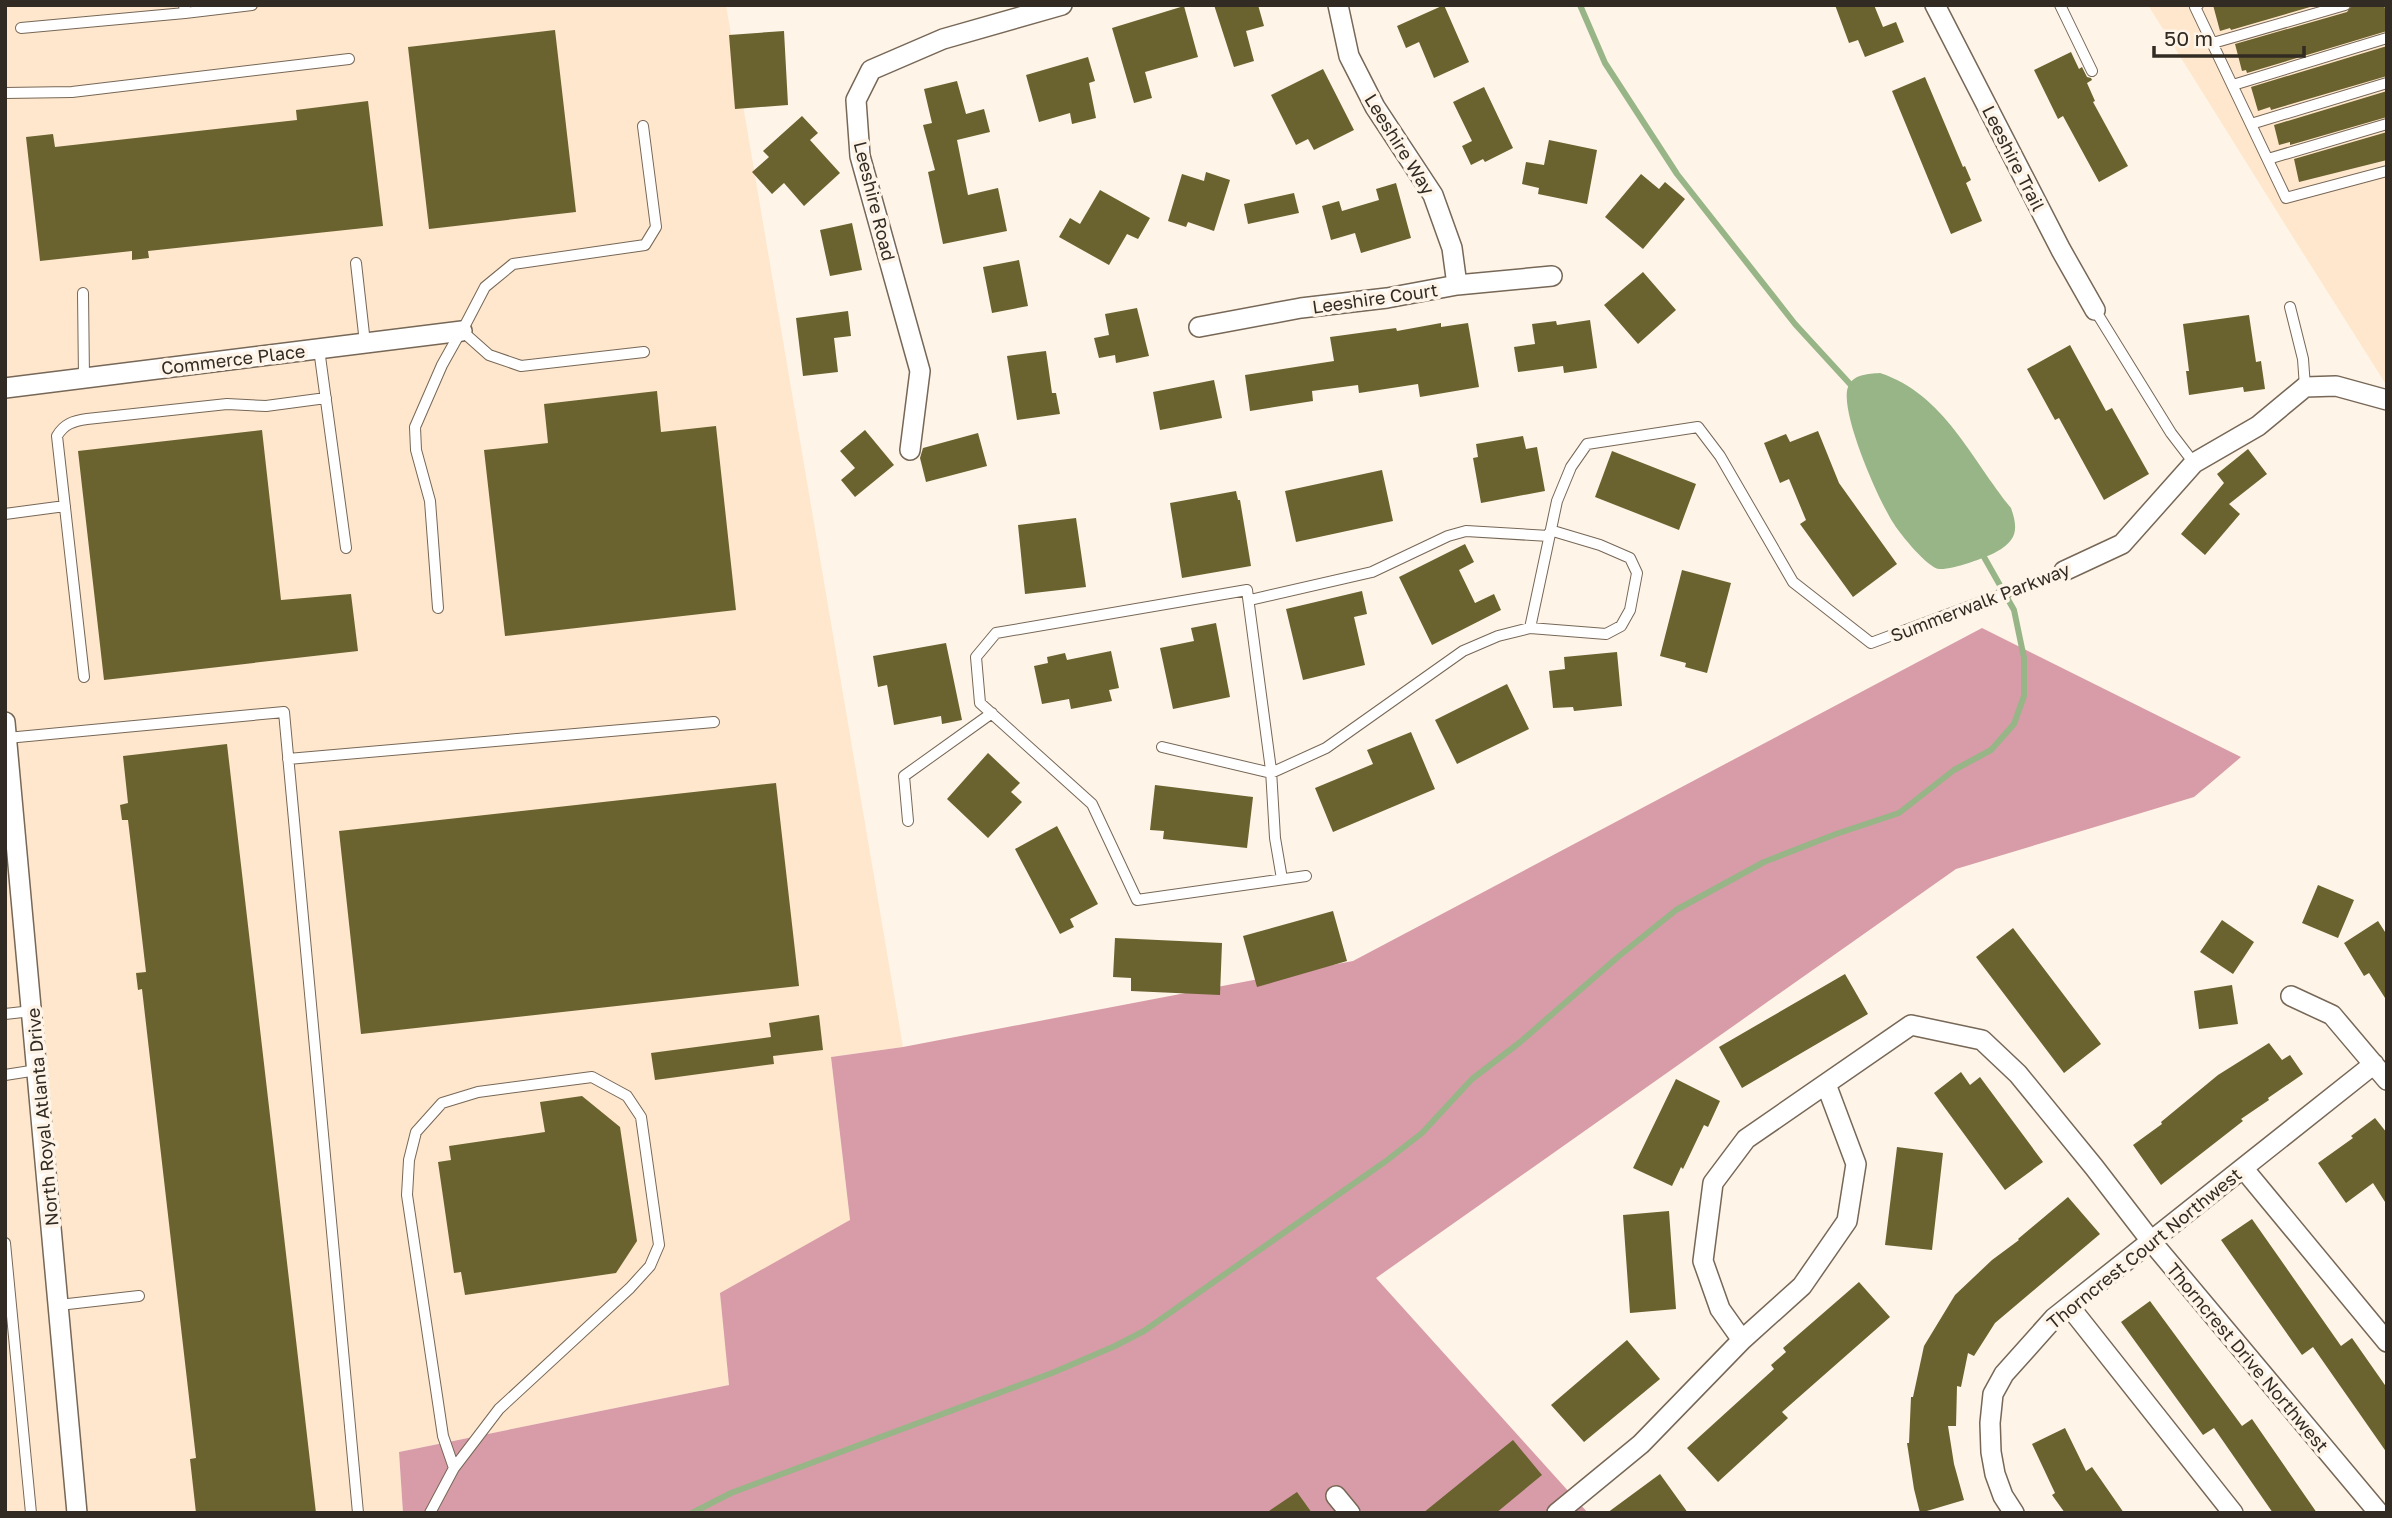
<svg xmlns="http://www.w3.org/2000/svg" width="2392" height="1518" font-family="'Golos Text',sans-serif">
  <style>
    .built { fill: #fee7cd }
    .forest { fill: #d79ca8 }
    .water { fill: #98b587 }
    .lines { fill: none; stroke-linecap: round; stroke-linejoin: round }
    .stream { stroke: #98b587; stroke-width: 6 }
    .building { fill: #6a632f }
    .lane-casing { stroke: #776756; stroke-width: 12 }
    .street-casing { stroke: #776756; stroke-width: 22 }
    .lane { stroke: #fff; stroke-width: 10 }
    .street { stroke: #fff; stroke-width: 19 }
    .labels { text-anchor: middle; dominant-baseline: central; stroke-width: 7; stroke-linejoin: round; paint-order: stroke }
    .street-label { font-size: 18px; fill: #312b23; stroke: #fef4e8 }
  </style>
  <rect width="100%" height="100%" fill="#fef4e8"/>
  <path class="built" d="M 5,5 L 726,5 L 903,1047 L 831,1057 L 850,1221 L 721,1293 L 729,1385 L 399,1452 L 403,1513 L 5,1513 Z
    M 2148,5 L 2387,5 L 2387,386 L 2291,234 Z"/>
  <path class="forest" d="M 1982,628 L 2241,757 L 2194,797 L 1956,869 L 1376,1278 L 1588,1513 L 403,1513 L 399,1452 L 729,1385 L 720,1293 L 850,1220 L 831,1057 L 903,1047 L 1353,961 Z"/>
  <path class="water" d="M 1880,373 C 1944,394 1971,459 2011,508 C 2018,528 2018,540 1996,552 C 1985,558 1952,570 1939,569 C 1928,568 1900,534 1894,524 C 1879,502 1839,411 1848,387 C 1853,374 1868,374 1880,373 Z"/>
  <g class="lines">
    <path class="stream" d="M 1580,5 L 1605,63 L 1677,174 L 1795,324 L 1850,384
      M 692,1513 L 731,1493 L 1052,1373 L 1115,1346 L 1144,1331 L 1386,1161 L 1422,1133 L 1472,1079 L 1519,1043 L 1619,956 L 1676,910 L 1764,862 L 1836,834 L 1899,813 L 1954,770 L 1991,750 L 2014,724 L 2024,696 L 2024,658 L 2014,610 L 1984,557"/>
  </g>
  <path class="building" d="M 1214,5 L 1258,5 L 1264,26 L 1246,31 L 1254,61 L 1234,67 Z
    M 1444,5 L 1469,62 L 1434,78 L 1419,42 L 1406,48 L 1397,26 Z
    M 1835,5 L 1874,5 L 1883,27 L 1896,22 L 1904,42 L 1865,57 L 1858,40 L 1849,43 Z
    M 2213,5 L 2317,5 L 2231,30 L 2230,28 L 2220,31 Z
    M 2352,5 L 2384,5 L 2387,16 L 2387,31 L 2247,73 L 2246,70 L 2242,71 L 2235,44 L 2347,12 Z
    M 1184,6 L 1198,57 L 1145,72 L 1152,98 L 1134,103 L 1112,28 Z
    M 555,30 L 576,212 L 429,229 L 408,47 Z
    M 784,31 L 788,105 L 735,109 L 729,35 Z
    M 2387,46 L 2387,76 L 2271,110 L 2270,107 L 2258,111 L 2251,87 Z
    M 2071,52 L 2079,69 L 2082,67 L 2087,77 L 2091,78 L 2092,80 L 2087,83 L 2095,101 L 2093,102 L 2128,166 L 2099,182 L 2063,116 L 2058,119 L 2034,70 Z
    M 1088,57 L 1095,81 L 1089,83 L 1096,118 L 1072,124 L 1070,113 L 1039,122 L 1026,75 Z
    M 1323,69 L 1354,130 L 1314,150 L 1308,139 L 1296,145 L 1271,95 Z
    M 1925,77 L 1963,167 L 1965,166 L 1971,180 L 1966,183 L 1982,221 L 1951,234 L 1892,91 Z
    M 957,81 L 966,114 L 984,109 L 990,132 L 957,140 L 968,195 L 998,188 L 1007,231 L 943,244 L 928,172 L 935,170 L 923,125 L 932,123 L 924,89 Z
    M 1484,87 L 1513,148 L 1485,162 L 1483,159 L 1471,165 L 1462,146 L 1472,141 L 1453,102 Z
    M 2387,91 L 2387,117 L 2290,145 L 2290,142 L 2279,145 L 2274,125 Z
    M 368,101 L 383,226 L 148,251 L 149,258 L 132,260 L 132,251 L 40,261 L 26,137 L 53,134 L 55,147 L 297,120 L 296,110 Z
    M 802,116 L 818,133 L 810,140 L 840,173 L 804,206 L 784,183 L 772,194 L 752,172 L 769,157 L 763,151 Z
    M 2387,132 L 2387,160 L 2299,182 L 2294,159 Z
    M 1549,140 L 1597,150 L 1587,204 L 1538,194 L 1539,188 L 1522,184 L 1526,162 L 1544,165 Z
    M 1206,172 L 1230,180 L 1214,231 L 1188,222 L 1186,227 L 1168,221 L 1182,174 L 1204,181 Z
    M 1641,174 L 1659,189 L 1665,182 L 1685,199 L 1643,249 L 1605,217 Z
    M 1396,183 L 1411,238 L 1361,253 L 1355,233 L 1331,240 L 1322,206 L 1339,201 L 1342,211 L 1379,200 L 1376,189 Z
    M 1100,190 L 1150,218 L 1138,239 L 1127,234 L 1109,265 L 1059,237 L 1070,218 L 1080,224 Z
    M 1294,193 L 1299,213 L 1248,224 L 1244,204 Z
    M 852,223 L 862,270 L 830,276 L 820,230 Z
    M 1019,260 L 1028,306 L 992,313 L 983,267 Z
    M 1643,272 L 1676,310 L 1638,344 L 1604,305 Z
    M 1137,308 L 1149,356 L 1116,363 L 1115,355 L 1099,358 L 1094,338 L 1109,335 L 1105,314 Z
    M 848,311 L 851,336 L 834,338 L 838,372 L 803,376 L 796,318 Z
    M 2249,315 L 2256,362 L 2261,361 L 2265,389 L 2244,392 L 2243,387 L 2189,395 L 2186,371 L 2189,371 L 2183,324 Z
    M 1590,320 L 1597,368 L 1564,373 L 1563,366 L 1518,372 L 1514,347 L 1535,344 L 1532,324 L 1556,321 L 1557,325 Z
    M 1441,323 L 1441,327 L 1468,323 L 1479,387 L 1420,397 L 1418,384 L 1359,393 L 1358,385 L 1312,391 L 1313,401 L 1250,411 L 1245,375 L 1334,361 L 1330,337 L 1396,328 L 1397,331 Z
    M 2070,345 L 2106,411 L 2112,408 L 2149,474 L 2104,500 L 2059,418 L 2055,420 L 2027,369 Z
    M 1046,351 L 1052,393 L 1056,393 L 1060,414 L 1017,420 L 1007,356 Z
    M 1214,380 L 1222,418 L 1160,430 L 1153,392 Z
    M 657,391 L 661,432 L 716,426 L 736,610 L 505,636 L 484,450 L 548,443 L 544,404 Z
    M 262,430 L 281,600 L 351,594 L 358,651 L 104,680 L 78,451 Z
    M 865,430 L 894,465 L 855,497 L 841,480 L 855,468 L 840,451 Z
    M 1818,431 L 1839,483 L 1897,564 L 1853,597 L 1800,524 L 1806,520 L 1789,479 L 1780,483 L 1764,443 L 1786,434 L 1790,442 Z
    M 978,433 L 987,466 L 926,482 L 920,458 L 923,448 Z
    M 1523,436 L 1526,449 L 1537,447 L 1545,491 L 1481,503 L 1473,458 L 1478,457 L 1476,444 Z
    M 2248,449 L 2267,474 L 2229,504 L 2240,514 L 2205,555 L 2181,534 L 2224,483 L 2217,474 Z
    M 1612,451 L 1696,484 L 1679,530 L 1595,497 Z
    M 1382,470 L 1393,521 L 1296,542 L 1285,491 Z
    M 1236,491 L 1238,500 L 1240,500 L 1251,566 L 1182,578 L 1170,503 Z
    M 1076,518 L 1086,587 L 1025,594 L 1018,525 Z
    M 1465,544 L 1474,562 L 1459,570 L 1475,603 L 1494,594 L 1501,610 L 1432,645 L 1399,577 Z
    M 1682,570 L 1731,583 L 1707,673 L 1685,667 L 1686,663 L 1660,656 Z
    M 1362,591 L 1367,614 L 1354,617 L 1365,665 L 1303,680 L 1286,609 Z
    M 1216,623 L 1230,697 L 1173,709 L 1160,648 L 1194,641 L 1191,628 Z
    M 946,643 L 962,720 L 942,724 L 941,716 L 894,725 L 887,685 L 878,687 L 873,656 Z
    M 1111,651 L 1119,688 L 1109,690 L 1112,701 L 1071,709 L 1069,699 L 1042,704 L 1034,666 L 1048,663 L 1047,657 L 1065,653 L 1067,660 Z
    M 1617,652 L 1622,706 L 1574,711 L 1573,707 L 1553,708 L 1549,671 L 1565,669 L 1564,657 Z
    M 1507,684 L 1529,729 L 1457,764 L 1435,720 Z
    M 1411,732 L 1435,789 L 1333,832 L 1315,788 L 1373,764 L 1367,750 Z
    M 227,744 L 316,1513 L 196,1513 L 190,1459 L 196,1458 L 142,989 L 138,990 L 136,973 L 146,972 L 128,820 L 122,820 L 120,805 L 128,803 L 123,756 Z
    M 988,753 L 1020,783 L 1011,792 L 1022,802 L 988,838 L 947,799 Z
    M 776,783 L 799,986 L 361,1034 L 339,831 Z
    M 1155,785 L 1253,797 L 1247,848 L 1163,839 L 1164,831 L 1150,830 Z
    M 1057,826 L 1098,904 L 1070,919 L 1074,927 L 1060,934 L 1015,849 Z
    M 2318,885 L 2354,900 L 2338,938 L 2302,923 Z
    M 1333,911 L 1347,961 L 1257,987 L 1243,936 Z
    M 2222,920 L 2254,942 L 2233,974 L 2200,952 Z
    M 2378,921 L 2387,935 L 2387,1001 L 2369,973 L 2364,976 L 2344,943 Z
    M 2013,928 L 2101,1044 L 2064,1073 L 1976,957 Z
    M 1115,938 L 1222,943 L 1220,995 L 1131,991 L 1131,978 L 1113,977 Z
    M 1845,974 L 1868,1014 L 1742,1088 L 1719,1047 Z
    M 2232,985 L 2238,1024 L 2199,1029 L 2194,991 Z
    M 819,1015 L 823,1050 L 773,1056 L 774,1064 L 655,1080 L 651,1053 L 771,1037 L 769,1023 Z
    M 2269,1043 L 2282,1060 L 2290,1055 L 2303,1074 L 2268,1098 L 2269,1100 L 2241,1119 L 2243,1121 L 2161,1185 L 2133,1145 L 2162,1124 L 2161,1122 L 2218,1075 Z
    M 1961,1072 L 1970,1085 L 1980,1077 L 2043,1162 L 2005,1190 L 1934,1093 Z
    M 1676,1079 L 1720,1101 L 1708,1127 L 1704,1125 L 1683,1169 L 1681,1167 L 1672,1186 L 1633,1168 Z
    M 582,1096 L 620,1127 L 637,1241 L 616,1273 L 465,1295 L 461,1272 L 454,1273 L 438,1162 L 451,1160 L 449,1146 L 545,1132 L 540,1102 Z
    M 2375,1118 L 2387,1133 L 2387,1205 L 2373,1183 L 2346,1203 L 2318,1163 L 2353,1138 L 2351,1136 Z
    M 1897,1147 L 1943,1153 L 1932,1250 L 1885,1245 Z
    M 2068,1197 L 2100,1234 L 1995,1323 L 1974,1356 L 1968,1353 L 1961,1387 L 1957,1386 L 1956,1426 L 1948,1426 L 1954,1464 L 1964,1500 L 1920,1513 L 1914,1489 L 1907,1443 L 1909,1443 L 1911,1397 L 1913,1397 L 1924,1346 L 1955,1295 L 1992,1260 L 2019,1240 L 2018,1239 Z
    M 1669,1211 L 1676,1309 L 1630,1313 L 1623,1215 Z
    M 2252,1219 L 2341,1346 L 2352,1338 L 2387,1388 L 2387,1453 L 2313,1347 L 2302,1355 L 2221,1240 Z
    M 1859,1282 L 1890,1317 L 1782,1412 L 1788,1418 L 1718,1482 L 1687,1448 L 1774,1369 L 1771,1365 L 1786,1352 L 1783,1348 Z
    M 2150,1301 L 2242,1426 L 2252,1419 L 2317,1513 L 2273,1513 L 2214,1428 L 2203,1435 L 2121,1322 Z
    M 1627,1340 L 1660,1379 L 1584,1442 L 1551,1405 Z
    M 2065,1428 L 2086,1471 L 2092,1467 L 2124,1513 L 2065,1513 L 2052,1495 L 2055,1493 L 2032,1444 Z
    M 1513,1440 L 1542,1475 L 1496,1513 L 1423,1513 Z
    M 1660,1474 L 1688,1513 L 1607,1513 Z
    M 1297,1492 L 1312,1513 L 1266,1513 Z"/>
  <g class="lines">
    <g class="lane-casing">
      <path id="lane" d="M 2060,5 L 2092,71
        M 2198,5 L 2195,7 L 2286,198 L 2387,171
        M 185,13 L 252,5
        M 21,28 L 185,13 L 184,5
        M 2213,43 L 2345,5
        M 2233,85 L 2387,38
        M 5,93 L 72,92 L 349,59
        M 2251,124 L 2387,83
        M 643,126 L 656,227 L 645,245 L 513,264 L 485,287 L 462,331 L 489,355 L 521,366 L 644,352
        M 2268,159 L 2387,124
        M 356,263 L 365,343
        M 83,293 L 84,378
        M 2290,307 L 2303,359 L 2305,387
        M 2095,310 L 2171,433 L 2194,463
        M 319,349 L 346,548
        M 5,514 L 65,506
        M 1250,600 L 1372,572 L 1448,536 L 1466,531 L 1549,536
        M 438,608 L 430,501 L 416,450 L 415,427 L 442,365 L 461,331
        M 1530,628 L 1557,501 L 1571,467 L 1587,444 L 1698,427 L 1720,456 L 1793,582 L 1871,643 L 2064,571
        M 84,677 L 57,436 C 64,424 73,421 87,419 L 227,404 L 266,406 L 326,398
        M 7,738 L 284,712 L 358,1513
        M 1162,747 L 1271,773 L 1326,748 L 1463,651 L 1498,636 L 1530,628 L 1606,634 L 1621,626 L 1630,610 L 1637,573 L 1630,558 L 1600,545 L 1553,531 L 1550,532
        M 288,759 L 714,722
        M 908,821 L 904,776 L 992,713
        M 1282,879 L 1275,838 L 1271,770 L 1247,590 L 996,633 L 976,657 L 980,703 L 1092,804 L 1137,900 L 1306,876
        M 5,1014 L 32,1011
        M 5,1075 L 37,1070
        M 5,1243 L 31,1513
        M 59,1305 L 139,1296
        M 430,1513 L 454,1468 L 443,1436 L 407,1195 L 409,1160 L 416,1132 L 442,1103 L 478,1092 L 592,1077 L 627,1096 L 641,1117 L 659,1245 L 650,1266 L 630,1288 L 499,1409 L 454,1468"/>
    </g>
    <g class="street-casing">
      <path id="street" d="M 1338,5 L 1349,56 L 1375,107 L 1433,195 L 1452,248 L 1457,285
        M 1935,5 L 2061,250 L 2095,310
        M 1199,327 L 1301,308 L 1387,298 L 1457,285 L 1552,276
        M 5,388 L 462,331
        M 910,450 L 920,371 L 860,156 L 856,100 L 871,70 L 943,39 L 1062,5
        M 2064,571 L 2122,544 L 2194,463 L 2258,426 L 2305,387 L 2336,386 L 2387,400
        M 5,722 L 77,1513
        M 2291,996 L 2332,1015 L 2387,1080
        M 2243,1168 L 2387,1342
        M 2069,1306 L 2233,1513
        M 1742,1340 L 1720,1309 L 1703,1261 L 1713,1183 L 1746,1139 L 1911,1025 L 1982,1040 L 2018,1074 L 2094,1167 L 2151,1241 L 2379,1513
        M 1336,1496 L 1350,1513
        M 1557,1513 L 1641,1444 L 1742,1340 L 1802,1286 L 1847,1221 L 1856,1164 L 1826,1084
        M 2014,1513 L 2003,1496 L 1995,1474 L 1991,1452 L 1990,1423 L 1993,1394 L 2004,1374 L 2054,1318 L 2374,1064"/>
    </g>
    <use href="#lane" class="lane"/>
    <use href="#street" class="street"/>
  </g>
  <g class="labels">
    <g class="street-label">
      <text transform="translate(1400 144) rotate(58)">Leeshire Way</text>
      <text transform="translate(2014 158) rotate(63)">Leeshire Trail</text>
      <text transform="translate(875 201) rotate(76)">Leeshire Road</text>
      <text transform="translate(1375 298) rotate(-8)">Leeshire Court</text>
      <text transform="translate(233 359) rotate(-7)">Commerce Place</text>
      <text transform="translate(1980 602) rotate(-21)">Summerwalk Parkway</text>
      <text transform="translate(42 1117) rotate(-95)">North Royal Atlanta Drive</text>
      <text transform="translate(2144 1248) rotate(-39)">Thorncrest Court Northwest</text>
      <text transform="translate(2248 1357) rotate(50)">Thorncrest Drive Northwest</text>
    </g>
  </g>
  <rect width="2392" height="1518" fill="none" stroke="#312b23" stroke-width="14"/>
  <path d="M2154 46v10h150v-10" fill="none" stroke="#312b23" stroke-width="3.5"/>
  <text x="2164" y="46" font-size="21" fill="#312b23" stroke="#fef4e8" stroke-width="5" paint-order="stroke">50 m</text>
</svg>
